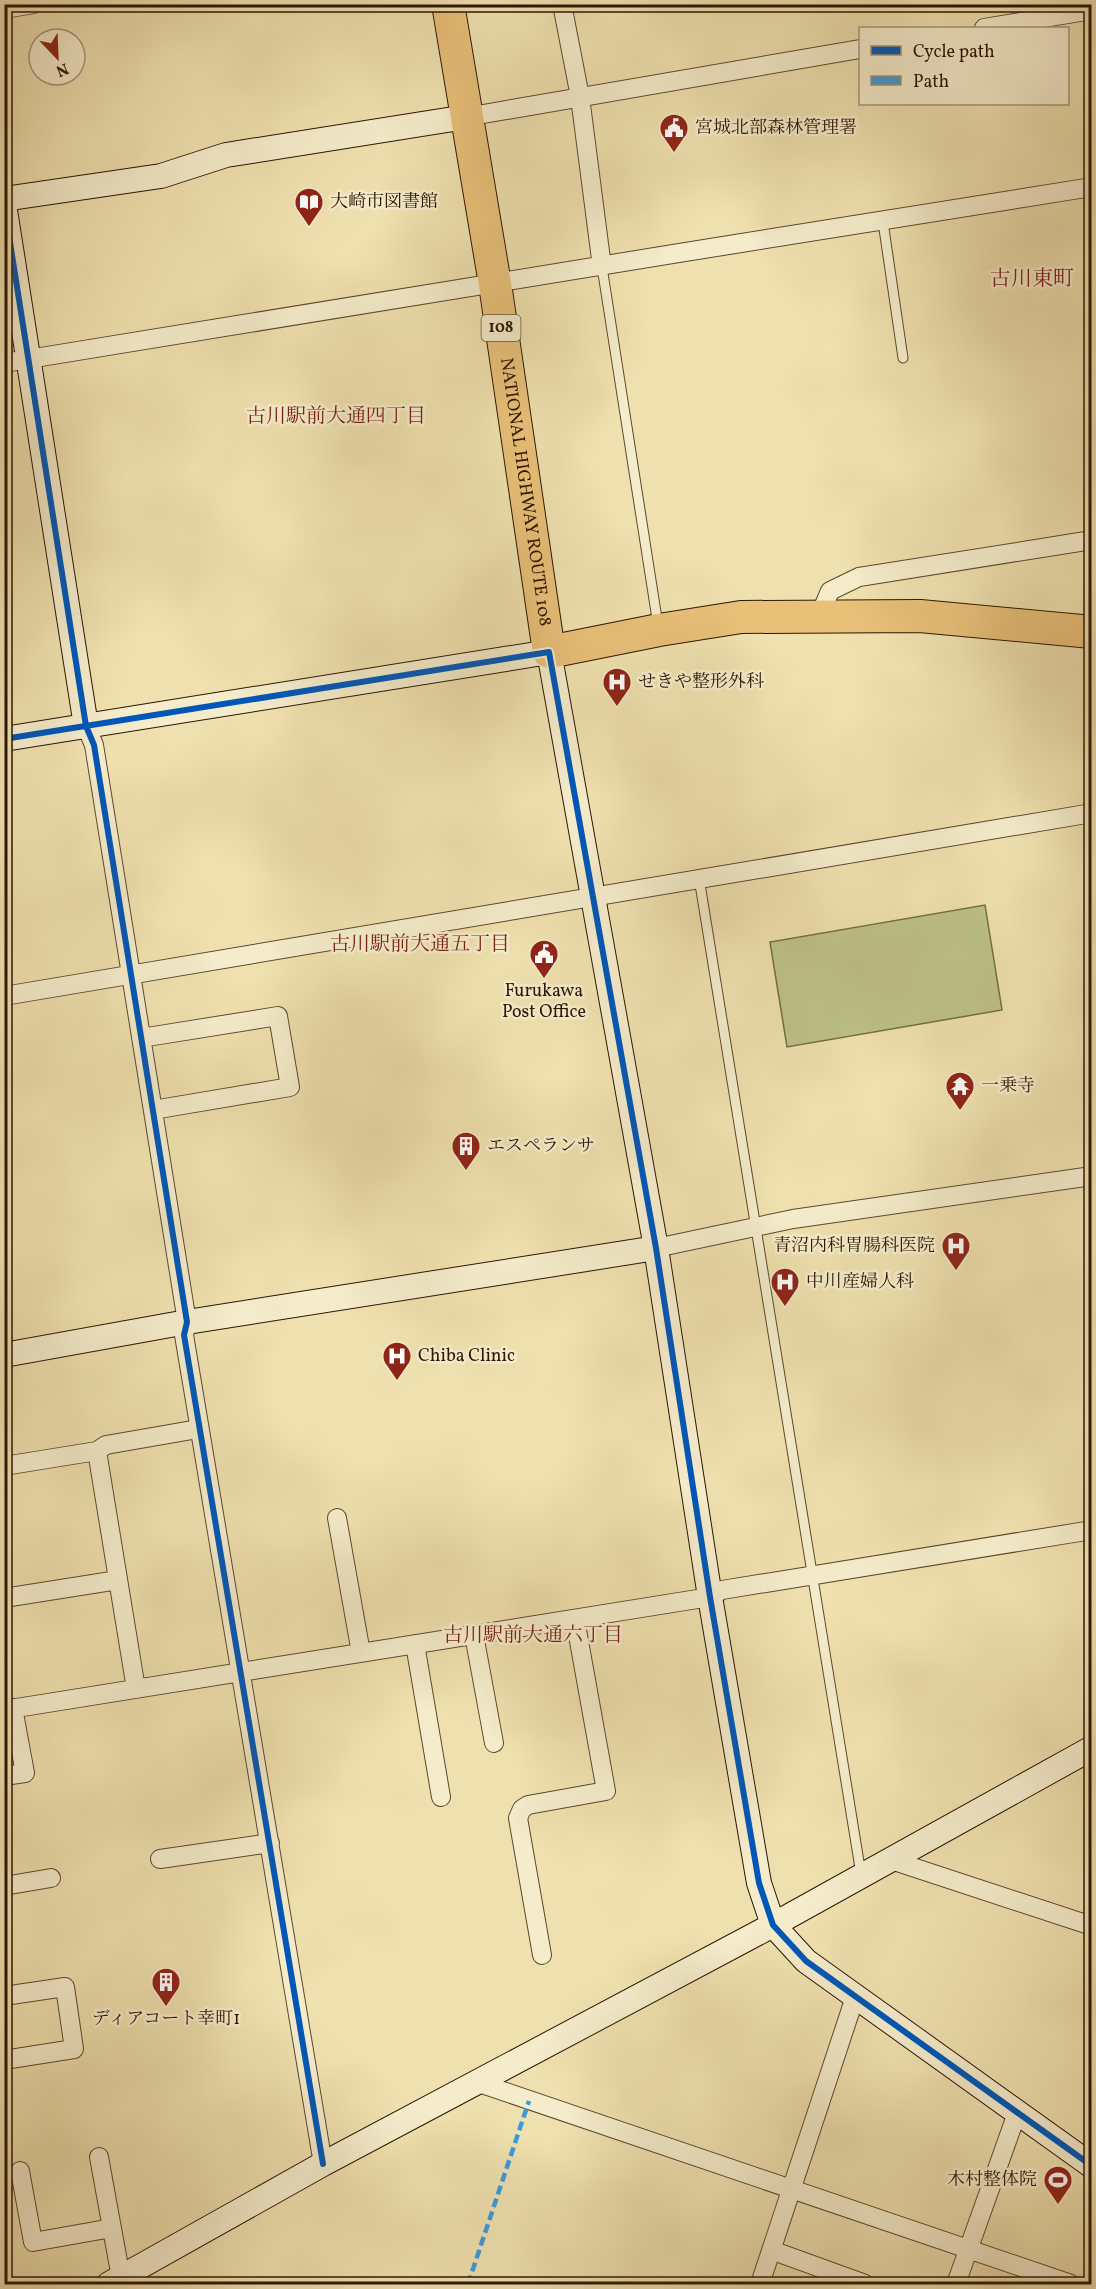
<svg xmlns="http://www.w3.org/2000/svg" width="1096" height="2289" font-family="Vollkorn,'Noto Serif JP',serif">
  <style>
    .green { fill: #bdc288; stroke: #746c45; stroke-width: 1.5 }
    .lines { fill: none; stroke-linecap: round; stroke-linejoin: round }
    .lane-casing { stroke: #5d482d; stroke-width: 11 }
    .street-casing { stroke: #5d482d; stroke-width: 20 }
    .secondary-casing { stroke: #2c1502; stroke-width: 26 }
    .highway-casing { stroke: #2c1502; stroke-width: 34 }
    .lane { stroke: #f5eccb; stroke-width: 9 }
    .street { stroke: #f5eccb; stroke-width: 18 }
    .secondary { stroke: #f5eccb; stroke-width: 24 }
    .highway { stroke: #e8c078; stroke-width: 32 }
    .quiet { stroke: #3d9add; stroke-width: 4.5; stroke-dasharray: 9 4.5; stroke-linecap: butt }
    .cycleway-casing { stroke: #f5eccb; stroke-width: 10 }
    .cycleway { stroke: #0057b8; stroke-width: 6 }
    .labels { text-anchor: middle; dominant-baseline: central; stroke-width: 5; stroke-linejoin: round; paint-order: stroke }
    .shield { fill: #f5eccb; stroke: #68563e; stroke-width: 1.5 }
    .shield-label { font-size: 16px; font-weight: bold; fill: #2c1502 }
    .poi-label { font-size: 18px; fill: #2c1502; stroke: #f5eccb; text-anchor: start }
    .street-label { font-size: 18px; fill: #2c1502; stroke: #f5eccb }
    .neighbourhood-label { font-size: 20px; fill: #7a1f14; stroke: #f5eccb }
    .quarter-label { font-size: 21px; fill: #7a1f14; stroke: #f5eccb }
  </style>
  <rect width="100%" height="100%" fill="#efe1af"/>
  <filter id="stains"><feTurbulence type="fractalNoise" baseFrequency=".00333" numOctaves="4"/><feColorMatrix values="0 0 0 0 .2 0 0 0 0 .09 0 0 0 0 .02 0 0 0 .5 -.17"/></filter>
  <radialGradient id="worn" r=".72"><stop offset=".6" stop-color="#630" stop-opacity="0"/><stop offset="1" stop-color="#630" stop-opacity=".3"/></radialGradient>
  <path class="green" d="M 985,905 L 1002,1010 L 787,1047 L 770,942 Z"/>
  <g class="lines">
    <g class="lane-casing">
      <path id="lane" d="M 883,222 L 903,358
        M 602,267 L 658,625
        M 699,878 L 861,1874"/>
    </g>
    <g class="street-casing">
      <path id="street" d="M 562,4 L 580,97 L 602,267
        M 4,9 L 34,4
        M 984,28 L 1092,10
        M 466,117 L 860,49
        M 4,363 C 367,304 729,244 1092,187
        M 819,617 L 830,591 L 859,577 L 1092,540
        M 86,726 L 94,745 L 187,1322 L 184,1335 L 323,2164
        M 4,996 L 1092,813
        M 141,1038 L 278,1016 L 290,1087 L 153,1110
        M 656,1248 L 793,1219 L 1092,1176
        M 97,1451 L 106,1445 L 198,1429
        M 4,1466 L 97,1451 L 136,1689
        M 337,1518 L 361,1653
        M 4,1598 L 118,1580
        M 474,1635 L 494,1743
        M 415,1644 L 441,1797
        M 4,1710 L 710,1597 L 722,1590 L 1092,1530
        M 4,1776 L 25,1773 L 13,1708
        M 160,1859 L 270,1843
        M 891,1860 L 1092,1926
        M 4,1886 L 51,1878
        M 542,1955 L 518,1818 L 522,1809 L 528,1805 L 606,1791 L 575,1619
        M 4,1996 L 65,1987 L 74,2049 L 4,2060
        M 476,2082 L 1071,2284
        M 99,2157 L 121,2278
        M 20,2171 L 33,2242 L 112,2228
        M 771,2250 L 865,2284
        M 760,2284 L 855,1997
        M 956,2284 L 1017,2113"/>
    </g>
    <g class="secondary-casing">
      <path id="secondary" d="M 4,199 L 161,176 L 226,155 L 466,117
        M 4,204 L 86,726
        M 4,739 L 549,652 L 656,1248 L 710,1597 L 759,1883 L 773,1925 L 806,1961 L 1092,2166
        M 4,1355 L 187,1322 L 656,1248
        M 109,2284 L 323,2164 L 773,1925 L 1092,1748"/>
    </g>
    <g class="highway-casing">
      <g id="highway">
        <path id="s1" d="M 448,4 L 495,284 L 549,652 L 659,630 L 741,617 L 920,616 L 1092,632"/>
      </g>
    </g>
    <use href="#lane" class="lane"/>
    <use href="#street" class="street"/>
    <use href="#secondary" class="secondary"/>
    <use href="#highway" class="highway"/>
    <path class="quiet" d="M 468,2284 L 529,2101"/>
    <g class="cycleway-casing">
      <path id="cycleway" d="M 4,204 L 86,726 L 94,745 L 187,1322 L 184,1335 L 323,2164
        M 4,739 L 549,652 L 656,1248 L 710,1597 L 759,1883 L 773,1925 L 806,1961 L 1092,2166"/>
    </g>
    <use href="#cycleway" class="cycleway"/>
  </g>
  <defs>
    <g id="civic-pin" transform="scale(1.5)"><path d="M0 17L-7.5 6A9.5 9.5 0 1 1 7.5 6Z" fill="#8f2418" stroke="#f5eccb"/><path d="M-.6-6.5H3V-4.5H.6V-3L4-1V1h2V6H-6V1h2V-1L-.6-3ZM-1.2 2.5V6h2.4V2.5Z" fill="#fff"/></g>
    <g id="library-pin" transform="scale(1.5)"><path d="M0 17L-7.5 6A9.5 9.5 0 1 1 7.5 6Z" fill="#8f2418" stroke="#f5eccb"/><path d="M-6-4Q-3-5.5-.7-3.5V5Q-3 3-6 4ZM6-4Q3-5.5 .7-3.5V5Q3 3 6 4Z" fill="#fff"/></g>
    <g id="hospital-pin" transform="scale(1.5)"><path d="M0 17L-7.5 6A9.5 9.5 0 1 1 7.5 6Z" fill="#8f2418" stroke="#f5eccb"/><path d="M-5-5h3v3.5h4V-5h3V5h-3V1.5h-4V5h-3Z" fill="#fff"/></g>
    <g id="temple-pin" transform="scale(1.5)"><path d="M0 17L-7.5 6A9.5 9.5 0 1 1 7.5 6Z" fill="#8f2418" stroke="#f5eccb"/><path d="M0-6L5-2H3V0L6.5 2.5H4V6H1.5V3h-3V6H-4V2.5H-6.5L-3 0V-2H-5Z" fill="#fff"/></g>
    <g id="building-pin" transform="scale(1.5)"><path d="M0 17L-7.5 6A9.5 9.5 0 1 1 7.5 6Z" fill="#8f2418" stroke="#f5eccb"/><path d="M-4-6H4V6H1V3H-1V6H-4ZM-2.5-4.3h1.7v1.8h-1.7ZM.8-4.3h1.7v1.8H.8ZM-2.5-1h1.7V.8h-1.7ZM.8-1h1.7V.8H.8Z" fill="#fff"/></g>
    <g id="stadium-pin" transform="scale(1.5)"><path d="M0 17L-7.5 6A9.5 9.5 0 1 1 7.5 6Z" fill="#8f2418" stroke="#f5eccb"/><path d="M0-5a6.5 5 0 1 0 0 10a6.5 5 0 1 0 0-10ZM-3.5-1.8h7v3.6h-7Z" fill="#fff"/></g>
  </defs>
  <g fill-rule="evenodd">
    <use href="#civic-pin" x="674" y="128"/>
    <use href="#library-pin" x="309" y="202"/>
    <use href="#hospital-pin" x="617" y="682"/>
    <use href="#civic-pin" x="544" y="954"/>
    <use href="#temple-pin" x="960" y="1086"/>
    <use href="#building-pin" x="466" y="1146"/>
    <use href="#hospital-pin" x="956" y="1246"/>
    <use href="#hospital-pin" x="785" y="1282"/>
    <use href="#hospital-pin" x="397" y="1356"/>
    <use href="#building-pin" x="166" y="1982"/>
    <use href="#stadium-pin" x="1058" y="2180"/>
  </g>
  <g class="labels">
    <rect class="shield" x="481.5" y="315" width="39" height="26" rx="4.5"/>
    <g class="shield-label">
      <text x="501" y="328">108</text>
    </g>
    <g class="poi-label">
      <text x="695" y="128">宮城北部森林管理署</text>
      <text x="330" y="202">大崎市図書館</text>
      <text x="638" y="682">せきや整形外科</text>
      <text x="544" y="991" text-anchor="middle">Furukawa<tspan x="544" dy="21">Post Office</tspan></text>
      <text x="981" y="1086">一乗寺</text>
      <text x="487" y="1146">エスペランサ</text>
      <text x="935" y="1246" text-anchor="end">青沼内科胃腸科医院</text>
      <text x="806" y="1282">中川産婦人科</text>
      <text x="418" y="1356">Chiba Clinic</text>
      <text x="166" y="2019" text-anchor="middle">ディアコート幸町1</text>
      <text x="1037" y="2180" text-anchor="end">木村整体院</text>
    </g>
    <g class="street-label">
      <text stroke="none"><textPath href="#s1" startOffset="494">NATIONAL HIGHWAY ROUTE 108</textPath></text>
    </g>
    <g class="neighbourhood-label">
      <text x="336" y="417">古川駅前大通四丁目</text>
      <text x="420" y="945">古川駅前大通五丁目</text>
      <text x="533" y="1636">古川駅前大通六丁目</text>
    </g>
    <g class="quarter-label">
      <text x="1032" y="279">古川東町</text>
    </g>
  </g>
  <rect width="1096" height="2289" fill="none" stroke="#efe1af" stroke-width="24"/>
  <rect x="6" y="6" width="1084" height="2277" fill="none" stroke="#2c1502" stroke-width="3"/>
  <rect x="12" y="12" width="1072" height="2265" fill="none" stroke="#2c1502" stroke-width="1.5"/>
  <rect x="859" y="27" width="210" height="78" fill="#f5eccb" stroke="#a5967b" stroke-width="1.5"/>
  <rect x="871" y="46" width="30" height="9" fill="#0057b8" stroke="#a5967b" stroke-width="1.5"/>
  <text x="913" y="57" font-size="18" fill="#2c1502">Cycle path</text>
  <rect x="871" y="76" width="30" height="9" fill="#3d9add" stroke="#a5967b" stroke-width="1.5"/>
  <text x="913" y="87" font-size="18" fill="#2c1502">Path</text>
  <g transform="translate(57 57) rotate(157)"><circle r="28" fill="#f5eccb" stroke="#a5967b" stroke-width="1.5"/>
  <path d="M0-4.5L10 22L0 15L-10 22Z" fill="#8f2418"/>
  <text y="-9" font-size="16" font-weight="bold" text-anchor="middle" fill="#2c1502">N</text>
  </g>
  <rect width="100%" height="100%" filter="url(#stains)"/>
  <rect width="100%" height="100%" fill="url(#worn)"/>
</svg>
